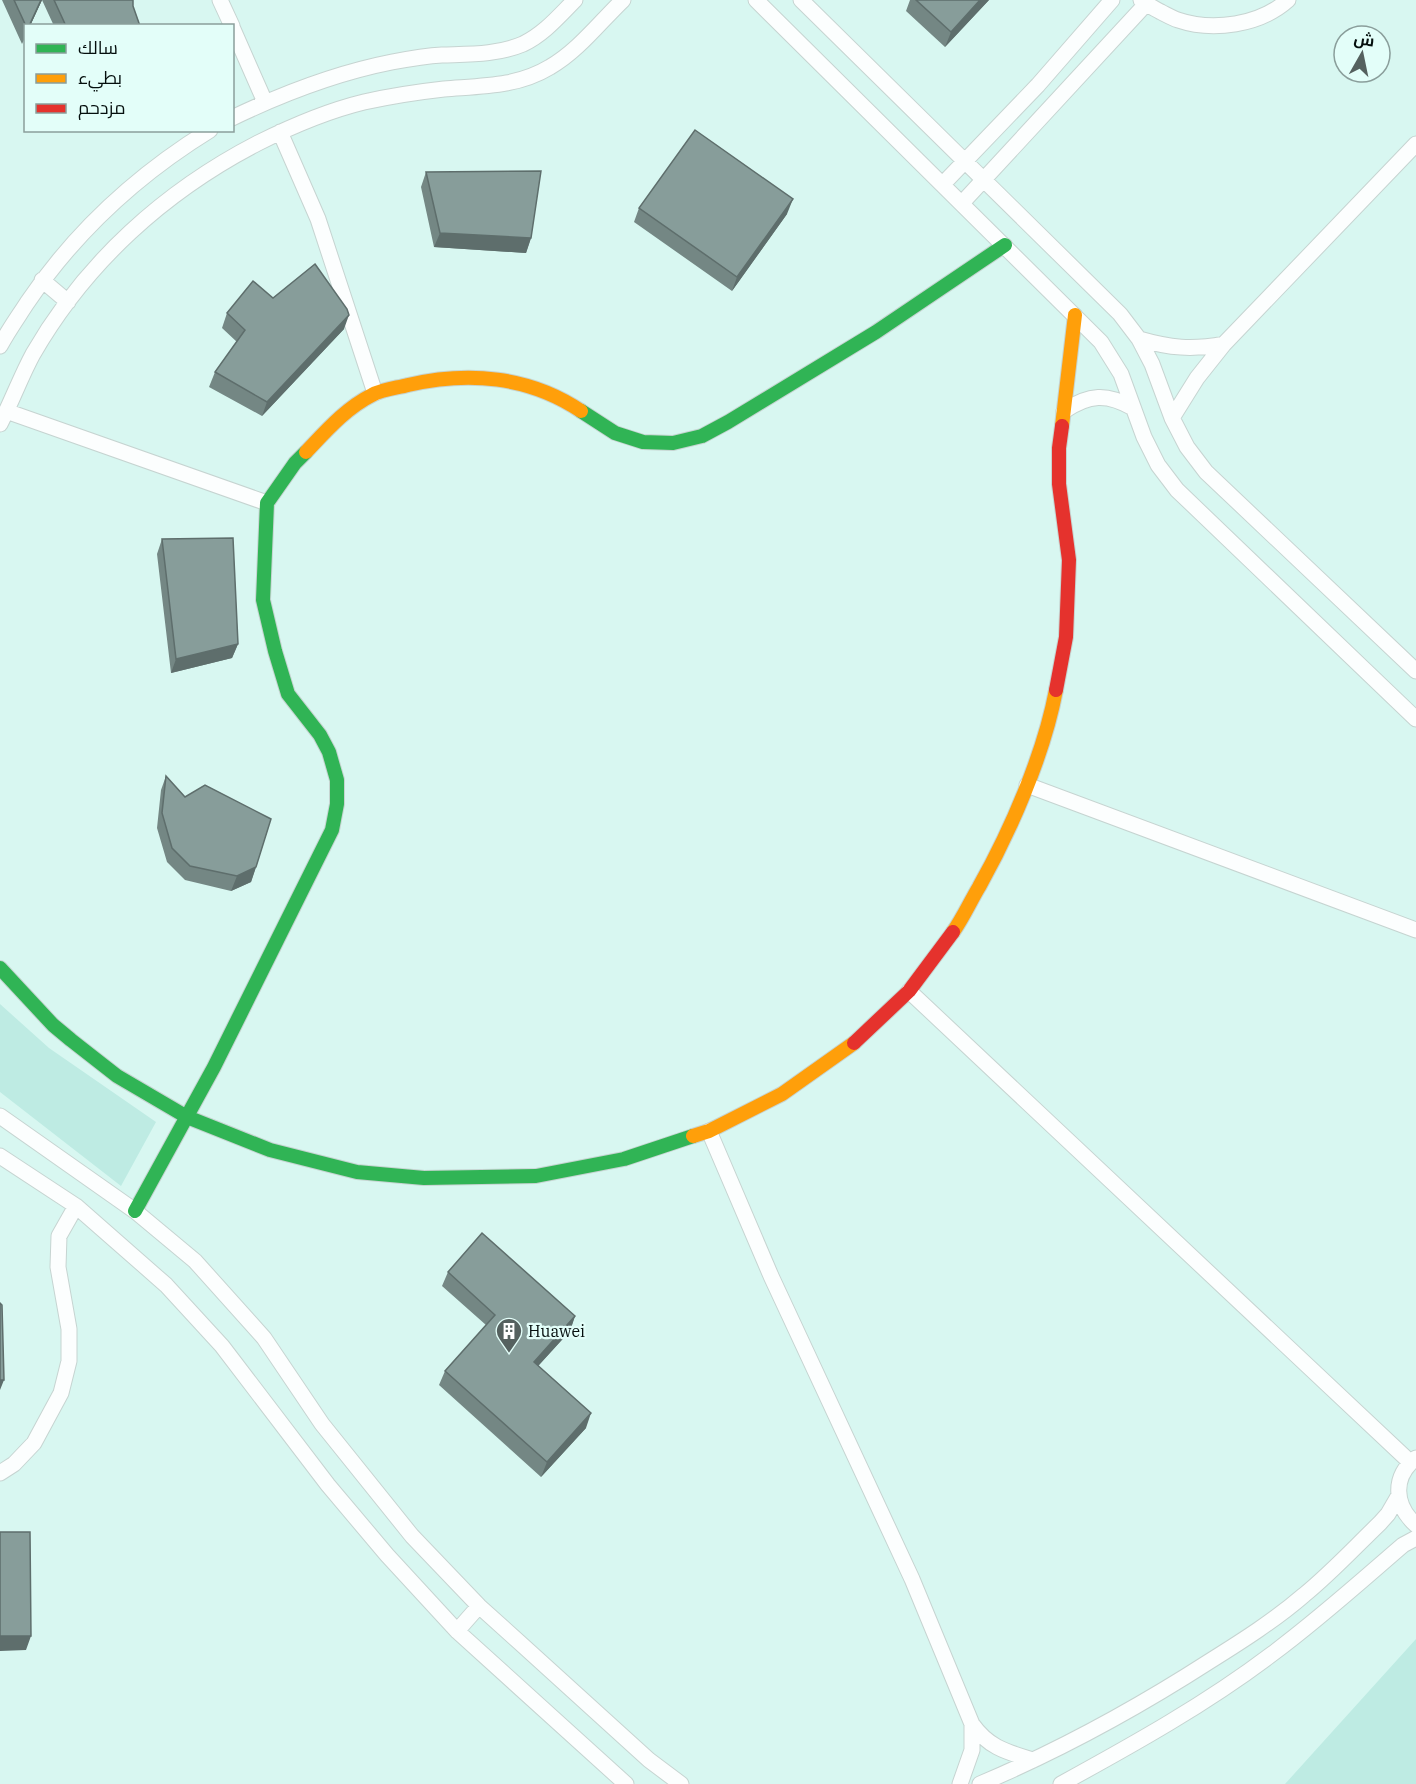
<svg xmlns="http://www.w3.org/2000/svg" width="1416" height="1784" font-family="'IBM Plex Serif',Cairo,serif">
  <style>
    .built { fill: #d8f7f1; fill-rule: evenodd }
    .green { fill: #beebe3 }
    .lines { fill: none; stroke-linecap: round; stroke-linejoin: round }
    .street-casing { stroke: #c6d4d1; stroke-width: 17 }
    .fast-casing { stroke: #c6d4d1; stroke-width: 16 }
    .slow-casing { stroke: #c6d4d1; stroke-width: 16 }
    .jam-casing { stroke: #c6d4d1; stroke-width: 16 }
    .street { stroke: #fcfefe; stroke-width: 15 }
    .fast { stroke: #30b455; stroke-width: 14 }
    .slow { stroke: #ff9f0a; stroke-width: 14 }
    .jam { stroke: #e5322d; stroke-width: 14 }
    .wall { fill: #748784 }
    .shaded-wall { fill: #5e6e6c }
    .building { fill: #879d9a; stroke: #5e6e6c; stroke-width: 1.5 }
    .labels { text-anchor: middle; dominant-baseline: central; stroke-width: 4.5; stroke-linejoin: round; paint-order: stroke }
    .poi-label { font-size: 16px; fill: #050f0e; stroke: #e3fef9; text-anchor: start }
  </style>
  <rect width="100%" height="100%" fill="#e9f8f5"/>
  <path class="built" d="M 0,0 L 1416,0 L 1416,1784 L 0,1784 ZM 26,26 L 232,26 L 232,130 L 26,130 ZM 1344,36 L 1380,36 L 1380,72 L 1344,72 Z"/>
  <path class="green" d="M 0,1004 L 49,1048 L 156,1122 L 121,1186 L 0,1092 Z
    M 1416,1639 L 1416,1784 L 1285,1784 Z"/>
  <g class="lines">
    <g class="street-casing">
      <path id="street" d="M 220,0 L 232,26
        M 756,0 L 1101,342 L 1121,374 L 1144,437 L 1158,465 L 1177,490 L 1416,719
        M 801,0 L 1120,314 L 1139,339 L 1152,364 L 1172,418 L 1187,447 L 1206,472 L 1416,671
        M 1141,0 C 1147,5 1154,8 1161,12 C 1167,15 1172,18 1178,20 C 1213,32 1260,25 1288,0
        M 232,27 L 265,102
        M 232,118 C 284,93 336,73 392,62 C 408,59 425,56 442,55 C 469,54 497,55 523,44 C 544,34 559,16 575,0
        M 280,132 L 318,219 L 375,393
        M 943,184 L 1038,85 L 1112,0
        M 962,203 L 1146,4
        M 42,280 L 68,302
        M 1139,339 C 1170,348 1192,350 1224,344
        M 0,346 C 8,331 18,317 27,303 C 75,232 137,175 210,130
        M 6,411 L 267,503
        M 1064,411 C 1089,394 1107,393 1133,408
        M 1172,418 L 1197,378 L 1224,344 L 1416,144
        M 0,424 C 12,401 21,376 33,354 C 86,262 165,191 258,143 C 292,126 327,111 364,102 C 391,96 417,92 444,89 C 481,86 517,87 550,67 C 578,51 600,22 623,0
        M 1027,785 L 1416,930
        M 909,991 L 1410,1462
        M 0,1116 L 135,1211 L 195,1261 L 264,1338 L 322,1424 L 412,1536 L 479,1606 L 519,1642 L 649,1760 L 681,1784
        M 709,1131 L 771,1276 L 912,1579 L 972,1724 C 989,1748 1007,1752 1033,1760
        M 0,1156 L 76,1206 L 166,1285 L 222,1346 L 328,1485 L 387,1555 L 457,1631 L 626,1784
        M 1416,1458 C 1392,1477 1394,1505 1416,1525
        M 0,1473 L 14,1464 L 34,1443 L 61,1393 L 69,1361 L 69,1329 L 58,1267 L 59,1236 L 76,1206
        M 457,1631 L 479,1606
        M 960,1784 L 972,1750 L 972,1724
        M 980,1784 C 1060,1750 1137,1708 1210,1661 C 1242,1641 1275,1620 1304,1595 C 1331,1573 1355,1547 1380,1523 L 1388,1514 L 1399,1495
        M 1061,1784 C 1134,1744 1206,1704 1272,1654 C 1318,1620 1360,1582 1403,1545 L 1416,1538"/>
    </g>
    <g class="fast-casing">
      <path id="fast" d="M 581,411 L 615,433 L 643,442 L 673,443 L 702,436 L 728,422 L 876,332 L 1005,245
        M 0,968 L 53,1025 L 71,1040 L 117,1076 L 187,1117 L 270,1150 L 357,1172 L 424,1178 L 536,1176 L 624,1159 L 693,1136
        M 135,1211 L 214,1067 L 332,830 L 337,804 L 337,780 L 329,752 L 320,735 L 288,694 L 275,651 L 263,600 L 267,503 L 295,463 L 306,452"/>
    </g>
    <g class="slow-casing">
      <path id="slow" d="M 1062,426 L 1075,315
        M 306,452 C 326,431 346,408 372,395 C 383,389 397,388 408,385 C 468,371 529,376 581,411
        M 953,932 C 963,918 970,902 979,887 C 1011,830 1044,754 1056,690
        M 693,1136 L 709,1131 L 782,1094 L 854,1043"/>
    </g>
    <g class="jam-casing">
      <path id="jam" d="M 1056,690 L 1066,637 L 1069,560 L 1059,484 L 1059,448 L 1062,426
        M 854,1043 L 909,991 L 953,932"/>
    </g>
    <use href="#street" class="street"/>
    <use href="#fast" class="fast"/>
    <use href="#slow" class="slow"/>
    <use href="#jam" class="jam"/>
  </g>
  <path class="wall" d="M 2,0 L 133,0 L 133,6 L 140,26 L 54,26 L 42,0 L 30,26 L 26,26 L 26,36 L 22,44 Z
    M 910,0 L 989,0 L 945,47 L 906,11 Z
    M 426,172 L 531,238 L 526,253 L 434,247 L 421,187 Z
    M 639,208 L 787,214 L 732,291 L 634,222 Z
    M 273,298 L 344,329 L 262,416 L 209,387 L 215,372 L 237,342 L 222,328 L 227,313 Z
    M 162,539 L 238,644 L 232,658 L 171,673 L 157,554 Z
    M 166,776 L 185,797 L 256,867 L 251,882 L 231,891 L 185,880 L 167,862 L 157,828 L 161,790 Z
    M 448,1272 L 575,1316 L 570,1331 L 538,1366 L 586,1428 L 541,1477 L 439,1385 L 445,1371 L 486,1325 L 442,1286 Z"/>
  <path class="shaded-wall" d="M 41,0 L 42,0 L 30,26 L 29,26 Z
    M 980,0 L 989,0 L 945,47 L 951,32 Z
    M 793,199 L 787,214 L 732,291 L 737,277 Z
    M 440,233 L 531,238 L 526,253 L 434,247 Z
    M 349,315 L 344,329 L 262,416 L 267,402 Z
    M 238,644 L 232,658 L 171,673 L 176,659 Z
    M 256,867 L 251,882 L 231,891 L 237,876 Z
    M 575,1316 L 570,1331 L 529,1376 L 534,1362 Z
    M 0,1380 L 4,1380 L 0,1390 Z
    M 591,1413 L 586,1428 L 541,1477 L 547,1462 Z
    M 0,1636 L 31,1636 L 26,1650 L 0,1651 Z"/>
  <path class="building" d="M 14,0 L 41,0 L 29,26 L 26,26 Z
    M 54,0 L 133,0 L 133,6 L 140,26 L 109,26 L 106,25 L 105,26 L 66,26 Z
    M 916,0 L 980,0 L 951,32 Z
    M 695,130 L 793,199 L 737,277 L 639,208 Z
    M 541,171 L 531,238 L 440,233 L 426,172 Z
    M 315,264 L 347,309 L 349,315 L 267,402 L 215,372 L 245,330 L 227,313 L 253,281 L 273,298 Z
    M 233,538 L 238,644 L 176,659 L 162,539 Z
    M 166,776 L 185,797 L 205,785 L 271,819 L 256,867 L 237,876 L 190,866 L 172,848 L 162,813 Z
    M 482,1233 L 575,1316 L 534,1362 L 591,1413 L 547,1462 L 445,1371 L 495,1315 L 448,1272 Z
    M 0,1303 L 2,1305 L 4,1380 L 0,1380 Z
    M 0,1532 L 30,1532 L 31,1636 L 0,1636 Z"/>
  <defs>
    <g id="building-pin" transform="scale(1.35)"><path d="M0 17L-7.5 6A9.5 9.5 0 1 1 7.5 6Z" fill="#55615f" stroke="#e3fef9"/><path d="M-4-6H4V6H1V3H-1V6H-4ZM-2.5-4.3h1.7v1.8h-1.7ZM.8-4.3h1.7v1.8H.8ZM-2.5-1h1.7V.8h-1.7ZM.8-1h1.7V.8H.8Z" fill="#fff"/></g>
  </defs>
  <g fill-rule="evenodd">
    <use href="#building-pin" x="509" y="1331"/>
  </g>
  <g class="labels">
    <g class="poi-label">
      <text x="528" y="1331">Huawei</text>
    </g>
  </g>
  <rect x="24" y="24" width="210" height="108" fill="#e3fef9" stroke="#8a9e9b" stroke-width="1.5"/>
  <rect x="36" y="44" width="30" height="9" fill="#30b455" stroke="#8a9e9b" stroke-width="1.5"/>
  <text x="78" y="54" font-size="18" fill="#050f0e">سالك</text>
  <rect x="36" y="74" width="30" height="9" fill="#ff9f0a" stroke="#8a9e9b" stroke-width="1.5"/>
  <text x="78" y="84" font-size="18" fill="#050f0e">بطيء</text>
  <rect x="36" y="104" width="30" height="9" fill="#e5322d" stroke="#8a9e9b" stroke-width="1.5"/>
  <text x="78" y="114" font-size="18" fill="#050f0e">مزدحم</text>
  <g transform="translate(1362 54) rotate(9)"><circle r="28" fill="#e3fef9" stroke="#8a9e9b" stroke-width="1.5"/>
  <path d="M0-4.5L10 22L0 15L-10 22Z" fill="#55615f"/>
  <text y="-9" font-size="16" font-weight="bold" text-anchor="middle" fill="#050f0e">ش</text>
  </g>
</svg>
